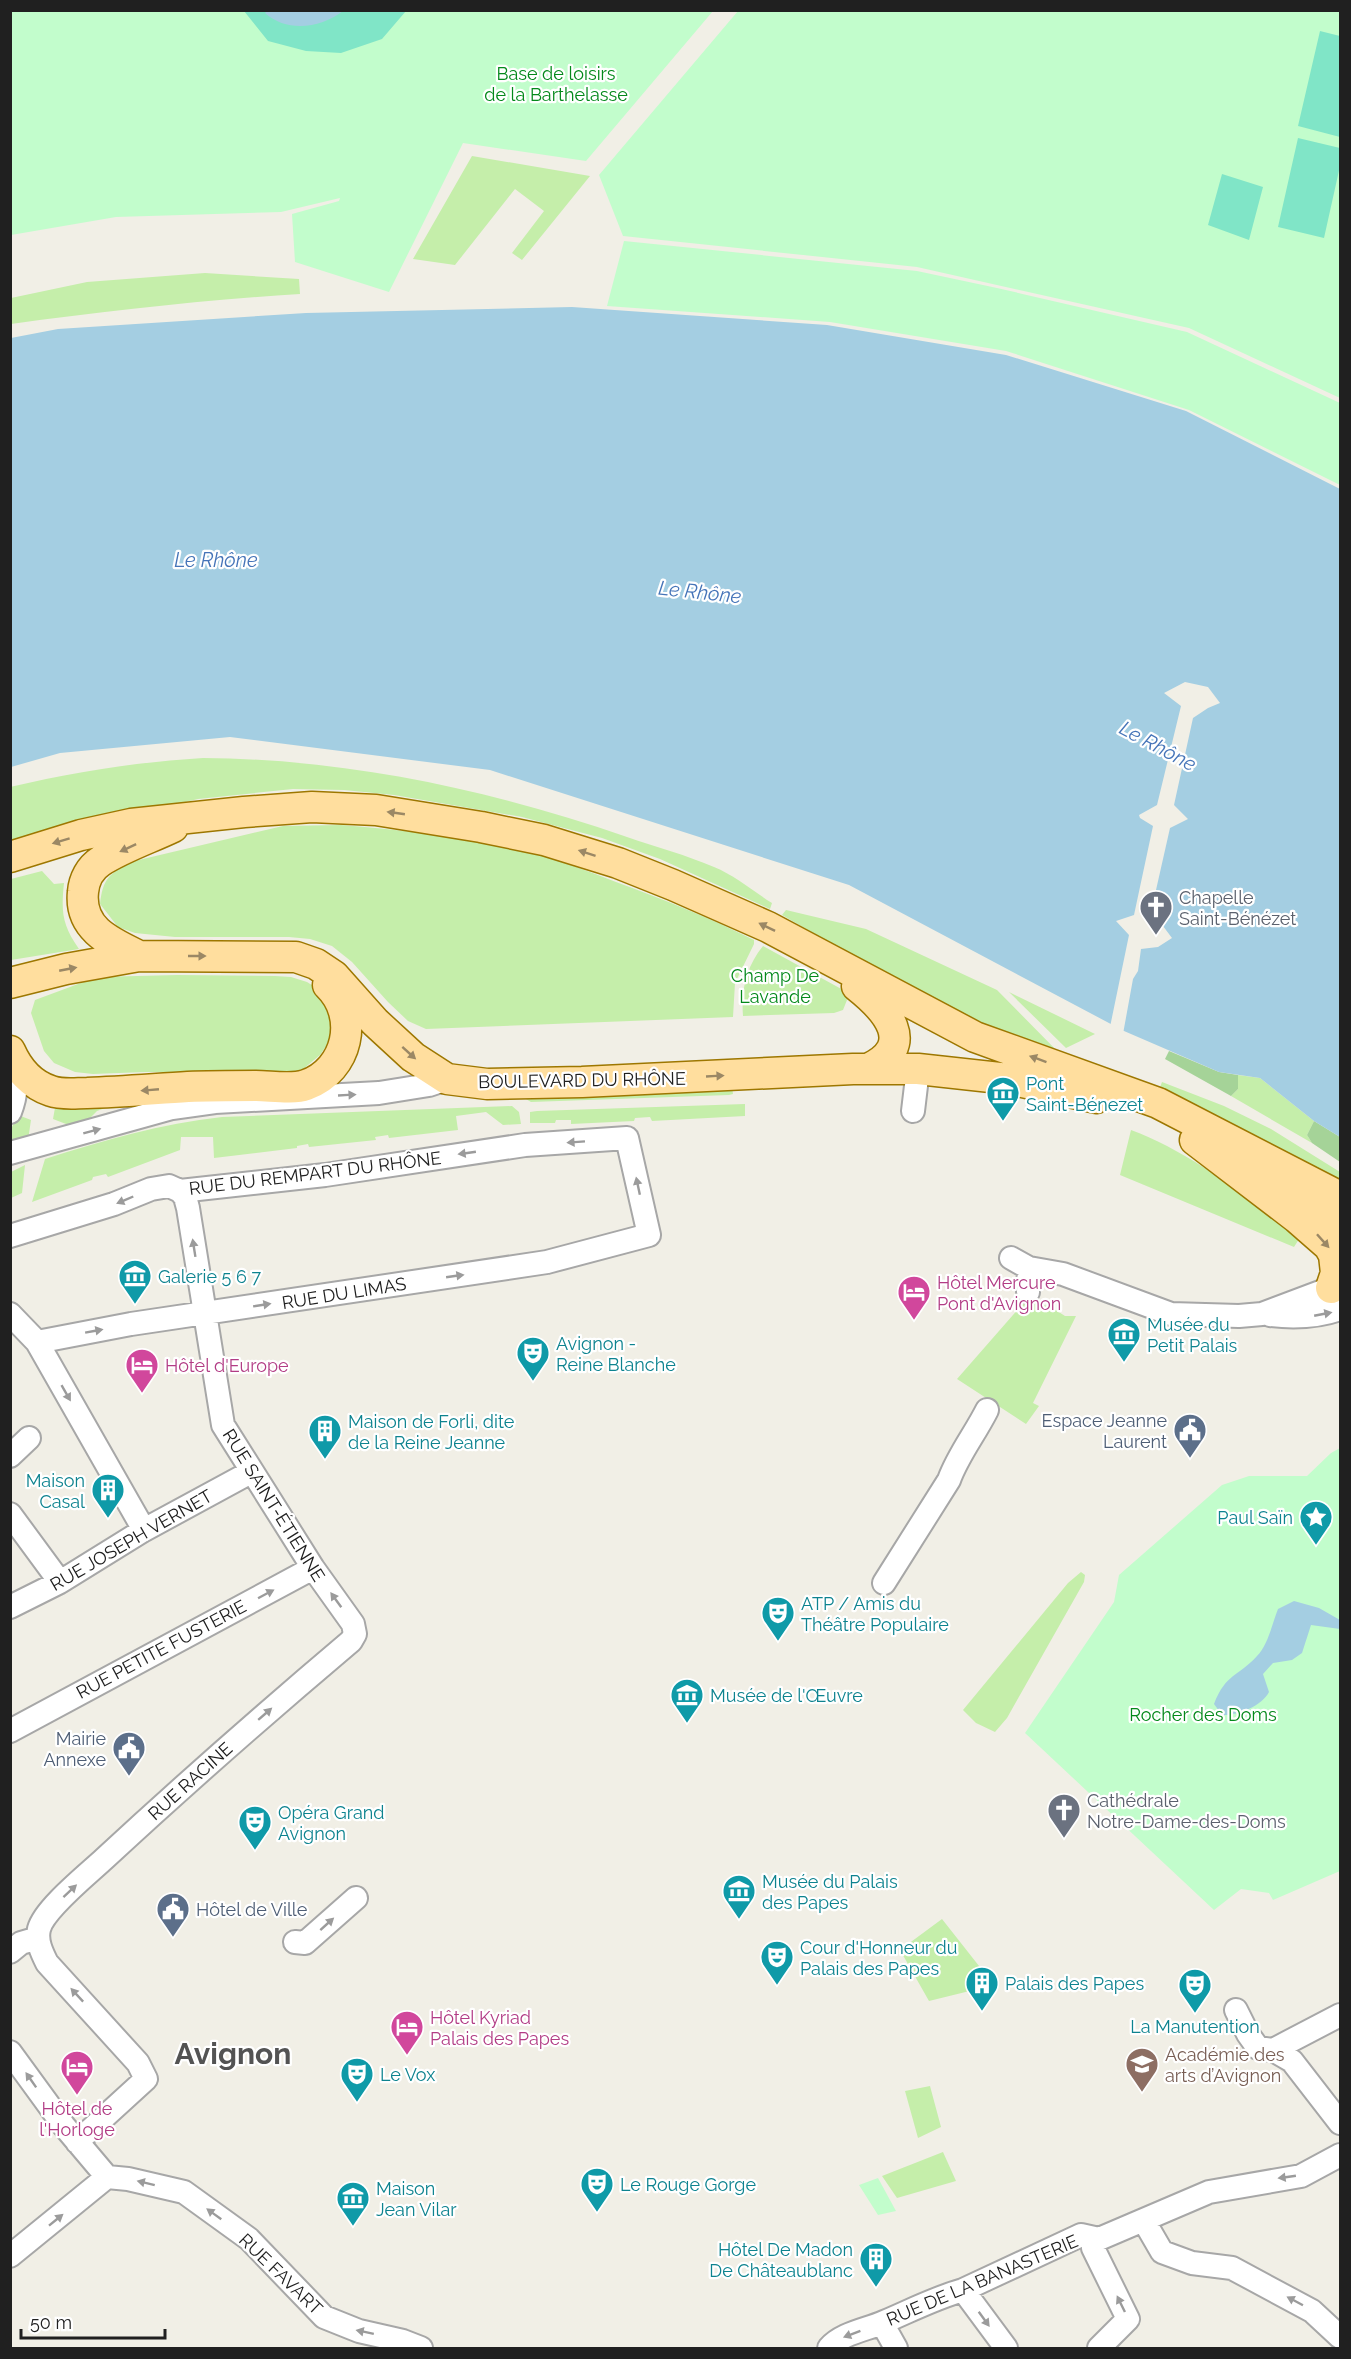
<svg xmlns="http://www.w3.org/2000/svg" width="1351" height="2359" font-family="Raleway,sans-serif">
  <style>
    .grass { fill: #c5eeaa }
    .forest { fill: #a5d398 }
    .park { fill: #c2fdcc }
    .pitch { fill: #80e5c7 }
    .water { fill: #a4cee2 }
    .pier { fill: #f1efe6 }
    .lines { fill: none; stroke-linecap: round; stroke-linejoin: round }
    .minor-casing { stroke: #a7a7a7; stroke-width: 26 }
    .major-casing { stroke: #9d7700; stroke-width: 33 }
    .minor { stroke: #fff; stroke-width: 22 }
    .major { stroke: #ffde9e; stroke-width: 30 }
    .oneway { fill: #9b8865 }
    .oneway2 { fill: #9b9b9b }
    .labels { text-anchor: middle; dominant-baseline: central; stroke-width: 4.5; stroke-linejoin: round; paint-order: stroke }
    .park-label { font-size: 18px; fill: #04891b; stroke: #fff }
    .worship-label { font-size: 18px; fill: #5b616d; stroke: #fff; text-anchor: start }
    .street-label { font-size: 18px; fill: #202020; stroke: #fff }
    .culture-label { font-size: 18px; fill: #0d838f; stroke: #fff; text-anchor: start }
    .hotel-label { font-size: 18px; fill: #b23c85; stroke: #fff; text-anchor: start }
    .service-label { font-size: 18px; fill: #4e5e75; stroke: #fff; text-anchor: end }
    .education-label { font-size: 18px; fill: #785e54; stroke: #fff; text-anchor: start }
    .water-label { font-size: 20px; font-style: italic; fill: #4574b8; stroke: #fff }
    .town-label { font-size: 30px; font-weight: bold; fill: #535353; stroke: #fff }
  </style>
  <rect width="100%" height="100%" fill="#f1efe6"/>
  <path class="grass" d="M 472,156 L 590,176 L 522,260 L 512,253 L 544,211 L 515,189 L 455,265 L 413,259 Z
    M 205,273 L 299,279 L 300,294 C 203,300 107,311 11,324 L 11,298 L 87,282 Z
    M 203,758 C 348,759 491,790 627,837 C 656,847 686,855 714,867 C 734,875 753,891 772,903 L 770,909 L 660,859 L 602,838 L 522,817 L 394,795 L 344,790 L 293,789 L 198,799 L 11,843 L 10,787 C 74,772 137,762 203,758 Z
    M 341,825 C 407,830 474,838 539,855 C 565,862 590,872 616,882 C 663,899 710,918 754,940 L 754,944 L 735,983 L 733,1017 L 426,1029 L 408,1021 L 388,1002 L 352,962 L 332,946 L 310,939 L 289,937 L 175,937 L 135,933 L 118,927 L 100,904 C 103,880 107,877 126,863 L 283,826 Z
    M 42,871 L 54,884 L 64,883 C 61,912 62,925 79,949 L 11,960 L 11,879 Z
    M 786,910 L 866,929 L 997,990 L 1066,1060 L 1019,1043 L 935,1003 L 782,915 Z
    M 763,946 L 845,991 L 847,1000 L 843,1010 L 834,1013 L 743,1016 C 741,990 746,967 763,946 Z
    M 177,975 L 275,976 L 291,977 L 307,982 L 315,987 L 323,996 L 333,1024 L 331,1039 L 320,1055 L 302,1070 L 287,1072 L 145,1072 L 93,1074 L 75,1072 L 54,1063 L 44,1051 L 31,1013 L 35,1000 L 97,977 Z
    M 1009,992 L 1095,1034 L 1066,1048 Z
    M 1238,1075 L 1260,1078 L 1314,1121 L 1307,1135 L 1312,1143 L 1231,1096 L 1238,1089 Z
    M 1162,1082 L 1224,1106 L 1271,1129 L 1340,1172 L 1340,1187 L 1158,1093 Z
    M 732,1087 L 733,1094 L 729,1095 L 531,1102 L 519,1095 Z
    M 56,1102 L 108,1107 L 97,1111 L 84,1124 L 66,1124 L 53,1119 Z
    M 745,1104 L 745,1116 L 652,1121 L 650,1117 L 635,1118 L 634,1121 L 571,1124 L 571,1120 L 556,1120 L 555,1123 L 530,1123 L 530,1112 L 537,1111 Z
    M 512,1106 L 519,1112 L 521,1124 L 503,1125 L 486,1112 L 456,1116 L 458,1130 L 389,1138 L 388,1135 L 375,1137 L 376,1140 L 309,1147 L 308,1144 L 297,1146 L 297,1148 L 214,1158 L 213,1137 L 181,1137 L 180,1150 L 108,1177 L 106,1174 L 93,1177 L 92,1180 L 32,1202 L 45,1159 C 104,1140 161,1124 222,1117 Z
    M 18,1115 L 31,1120 L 28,1140 L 11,1145 L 11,1129 Z
    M 1131,1130 C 1191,1152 1249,1199 1301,1236 L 1294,1247 L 1120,1175 Z
    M 25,1165 L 22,1193 L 11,1198 L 11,1172 Z
    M 1026,1300 L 1051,1307 L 1065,1316 L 1076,1316 L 1033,1403 L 1039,1406 L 1026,1424 L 957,1379 Z
    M 1081,1572 L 1085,1575 L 1084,1582 L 1007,1718 L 995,1732 L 976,1723 L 963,1710 L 1068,1583 Z
    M 942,1919 L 994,1985 L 929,2001 L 900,1950 Z
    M 930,2086 L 941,2127 L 918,2138 L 905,2091 Z
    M 943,2152 L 956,2181 L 897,2198 L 882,2176 Z"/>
  <path class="forest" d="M 1169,1051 L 1219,1072 L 1238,1075 L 1238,1089 L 1231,1096 L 1165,1059 Z
    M 1314,1121 L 1340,1137 L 1340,1162 L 1312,1143 L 1307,1135 Z"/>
  <path class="park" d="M 11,11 L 713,11 L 586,161 L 463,143 L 389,292 L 295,262 L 292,214 L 339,201 L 340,198 L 281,212 L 116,217 L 11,235 Z
    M 738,11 L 1340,11 L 1340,398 L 1189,328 L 917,267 L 623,236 L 599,175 Z
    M 624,241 L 917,271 L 997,288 L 1187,332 L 1340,403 L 1340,485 L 1189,410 L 1006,351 L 830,322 L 607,306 Z
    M 1340,1448 L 1340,1871 L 1273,1900 L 1269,1893 L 1241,1889 L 1214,1910 L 1025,1733 L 1114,1602 L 1119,1575 L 1222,1485 L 1249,1476 L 1307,1476 L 1331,1453 Z
    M 878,2178 L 896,2211 L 878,2215 L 859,2185 Z"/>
  <path class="pitch" d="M 244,11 L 406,11 L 382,39 L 341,53 L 306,51 L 268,41 Z
    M 1320,31 L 1340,36 L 1340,137 L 1298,126 Z
    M 1298,138 L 1340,148 L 1340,166 L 1324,238 L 1278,227 Z
    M 1222,174 L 1263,187 L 1249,240 L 1208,225 Z"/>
  <path class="water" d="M 268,10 L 343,10 L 343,11 C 321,28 287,33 265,13 Z
    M 572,307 L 827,325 L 1006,355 L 1186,411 L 1340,489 L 1340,1137 L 1314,1121 L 1260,1078 L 1219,1072 L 1124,1031 L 849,885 L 490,770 L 230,737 L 60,753 L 11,767 L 11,338 L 58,329 L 306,313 Z
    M 1294,1601 L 1319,1608 L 1340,1620 L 1340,1629 L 1311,1625 L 1302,1653 L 1292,1660 L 1273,1663 L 1263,1674 L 1269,1692 C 1262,1706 1237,1716 1222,1715 L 1214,1704 C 1226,1673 1238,1677 1257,1656 C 1268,1645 1272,1624 1278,1609 Z"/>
  <path class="pier" d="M 1185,682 L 1208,687 L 1220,703 L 1208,708 L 1193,718 L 1174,805 L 1188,819 L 1170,828 L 1149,921 L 1163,926 L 1172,938 L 1158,947 L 1141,949 L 1138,971 L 1133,979 L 1123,1034 L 1110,1027 L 1129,935 L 1116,921 L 1134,915 L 1153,826 L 1140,818 L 1139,815 L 1157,805 L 1181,706 L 1164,693 Z"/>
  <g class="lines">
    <g class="minor-casing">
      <path id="minor" d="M 913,1111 L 918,1069
        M 10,1112 C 17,1094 17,1079 14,1060
        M 10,1153 L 172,1108 L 215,1102 L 379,1093 L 429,1085 L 447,1079
        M 10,1236 L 114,1204 L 151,1189 L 169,1186 L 180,1191 L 325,1175 L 525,1145 L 627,1138 L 649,1235 L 547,1262 L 131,1324 L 37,1342
        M 1011,1258 L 1029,1268 L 1063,1274 L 1171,1314 L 1239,1316 L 1262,1314 L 1331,1288
        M 1028,1292 L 1029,1268
        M 10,1314 L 37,1342 L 144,1530
        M 1270,1315 C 1294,1318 1317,1317 1340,1309
        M 10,1456 L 29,1438
        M 10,1514 L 60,1582
        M 884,1583 L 949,1480 C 958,1455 975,1434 987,1410
        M 10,1607 L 60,1582 L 144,1530 L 251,1472
        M 10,1731 L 313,1568
        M 295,1942 L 305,1943 L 356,1898
        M 10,1952 L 21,1943 L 38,1938
        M 1236,2010 L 1248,2034 L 1258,2048 L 1273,2050 L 1292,2061 L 1340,2123
        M 1273,2050 L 1340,2015
        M 10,2052 L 64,2126 L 107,2177 L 128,2179 L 184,2192 L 249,2239 L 324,2317 L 359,2331 L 403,2341 L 421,2348
        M 77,2142 L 146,2079 L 138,2063 L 47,1963 C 42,1953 36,1941 39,1929 C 44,1909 88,1874 104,1859 C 185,1784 267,1712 351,1641 L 355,1634 L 353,1624 L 313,1568 L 223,1425 L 188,1208 L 185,1197 L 180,1191
        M 1144,2221 L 1162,2252 L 1192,2263 L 1232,2268 L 1312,2311 L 1340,2337
        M 1092,2239 L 1093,2248 L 1128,2319 L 1099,2348
        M 10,2256 L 107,2177
        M 963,2290 L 1006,2348
        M 882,2323 L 896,2348
        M 829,2348 C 842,2333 866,2330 884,2322 C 910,2311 935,2298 963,2290 L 1081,2235 L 1099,2239 L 1209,2192 L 1301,2176 L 1340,2155"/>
    </g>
    <g class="major-casing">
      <path id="major" d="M 10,857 L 81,835 L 131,824 L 244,812 L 312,807 L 376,810 L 481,827 L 544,840 L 618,863 L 673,885 L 768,927 L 975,1037 L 1158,1103 L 1340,1197
        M 139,956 C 110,942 79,929 83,892 C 84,880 90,868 101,861 C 123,847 150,838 173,827
        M 10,983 L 66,969 L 139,956 L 296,957 L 316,964 L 334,976 L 375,1022 L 413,1057 L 447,1079 L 487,1084 L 582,1082 L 853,1069 L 918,1069 L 1009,1079 L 1096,1098
        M 857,986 C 886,1009 919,1045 868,1069
        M 10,1051 C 18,1069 32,1085 51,1091 C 62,1095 76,1093 87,1093 C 121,1092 154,1089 188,1087 C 210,1086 233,1086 256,1086 C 271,1086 292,1090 306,1085 C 348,1070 360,1016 328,985
        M 1195,1140 L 1297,1218 L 1329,1246 L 1334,1255 L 1336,1273 L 1331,1288
        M 1269,1181 L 1340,1225"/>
    </g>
    <use href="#minor" class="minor"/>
    <use href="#major" class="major"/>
  </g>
  <defs><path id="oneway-solid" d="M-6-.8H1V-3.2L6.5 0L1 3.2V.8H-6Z" transform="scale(1.5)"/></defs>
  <g class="oneway">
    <use href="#oneway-solid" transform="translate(396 813) rotate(-172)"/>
    <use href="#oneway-solid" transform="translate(61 841) rotate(163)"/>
    <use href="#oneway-solid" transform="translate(128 848) rotate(155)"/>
    <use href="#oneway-solid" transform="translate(587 853) rotate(-162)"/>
    <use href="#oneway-solid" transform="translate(767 927) rotate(-154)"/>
    <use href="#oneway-solid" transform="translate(197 956)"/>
    <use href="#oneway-solid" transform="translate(68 969) rotate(-11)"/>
    <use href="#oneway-solid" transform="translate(409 1053) rotate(42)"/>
    <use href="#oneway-solid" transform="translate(1038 1059) rotate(-160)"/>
    <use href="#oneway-solid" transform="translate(715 1076) rotate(-3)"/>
    <use href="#oneway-solid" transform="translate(150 1090) rotate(175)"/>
    <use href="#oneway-solid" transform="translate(1323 1241) rotate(48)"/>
  </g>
  <g class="oneway2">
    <use href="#oneway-solid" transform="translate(347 1095) rotate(-3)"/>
    <use href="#oneway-solid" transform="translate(92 1131) rotate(-15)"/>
    <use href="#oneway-solid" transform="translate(576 1142) rotate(176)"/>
    <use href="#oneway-solid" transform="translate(467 1153) rotate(172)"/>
    <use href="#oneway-solid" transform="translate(638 1186) rotate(-102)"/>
    <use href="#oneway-solid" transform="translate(125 1200) rotate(157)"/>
    <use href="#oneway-solid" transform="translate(194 1248) rotate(-99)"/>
    <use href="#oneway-solid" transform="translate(455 1276) rotate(-8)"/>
    <use href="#oneway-solid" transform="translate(262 1305) rotate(-9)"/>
    <use href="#oneway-solid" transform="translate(1323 1314) rotate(-11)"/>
    <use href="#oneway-solid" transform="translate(94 1331) rotate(-10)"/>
    <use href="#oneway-solid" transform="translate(66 1393) rotate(60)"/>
    <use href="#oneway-solid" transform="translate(266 1594) rotate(-28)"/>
    <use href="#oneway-solid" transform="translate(336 1600) rotate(-126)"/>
    <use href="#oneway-solid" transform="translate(265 1714) rotate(-41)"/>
    <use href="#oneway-solid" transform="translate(70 1891) rotate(-43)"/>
    <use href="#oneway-solid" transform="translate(327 1924) rotate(-42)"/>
    <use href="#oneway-solid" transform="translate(77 1995) rotate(-133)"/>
    <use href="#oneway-solid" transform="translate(31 2080) rotate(-125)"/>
    <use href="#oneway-solid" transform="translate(1287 2177) rotate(172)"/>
    <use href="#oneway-solid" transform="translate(146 2183) rotate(-166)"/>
    <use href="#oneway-solid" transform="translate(214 2214) rotate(-144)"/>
    <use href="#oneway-solid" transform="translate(56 2220) rotate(-39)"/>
    <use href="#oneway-solid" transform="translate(1295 2301) rotate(-152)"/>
    <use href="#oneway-solid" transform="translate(1121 2304) rotate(-116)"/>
    <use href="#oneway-solid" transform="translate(984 2319) rotate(54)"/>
    <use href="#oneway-solid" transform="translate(365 2332) rotate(-168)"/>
    <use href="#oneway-solid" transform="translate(852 2334) rotate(159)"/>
  </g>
  <defs>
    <g id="church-pin" transform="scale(1.725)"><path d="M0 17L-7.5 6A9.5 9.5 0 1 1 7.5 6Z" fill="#6b7280" stroke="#fff"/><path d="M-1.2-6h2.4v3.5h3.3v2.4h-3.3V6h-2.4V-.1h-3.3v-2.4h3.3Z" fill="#fff"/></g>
    <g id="museum-pin" transform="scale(1.725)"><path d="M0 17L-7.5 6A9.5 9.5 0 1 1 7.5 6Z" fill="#0f9aa8" stroke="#fff"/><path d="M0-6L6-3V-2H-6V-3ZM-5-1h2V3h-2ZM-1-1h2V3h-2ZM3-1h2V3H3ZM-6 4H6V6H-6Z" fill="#fff"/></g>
    <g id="hotel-pin" transform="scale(1.725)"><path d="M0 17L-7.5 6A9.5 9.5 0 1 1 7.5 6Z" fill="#d1479c" stroke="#fff"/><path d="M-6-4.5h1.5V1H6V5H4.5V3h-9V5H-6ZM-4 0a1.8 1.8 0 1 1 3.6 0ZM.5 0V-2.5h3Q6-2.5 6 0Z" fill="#fff"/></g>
    <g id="theatre-pin" transform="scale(1.725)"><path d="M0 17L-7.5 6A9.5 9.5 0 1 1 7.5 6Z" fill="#0f9aa8" stroke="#fff"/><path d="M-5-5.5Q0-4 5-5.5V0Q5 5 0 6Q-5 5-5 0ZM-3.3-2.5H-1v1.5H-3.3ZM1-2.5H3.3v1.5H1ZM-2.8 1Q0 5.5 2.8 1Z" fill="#fff"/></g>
    <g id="civic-pin" transform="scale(1.725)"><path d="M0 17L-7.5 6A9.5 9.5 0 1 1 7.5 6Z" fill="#5c6f8a" stroke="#fff"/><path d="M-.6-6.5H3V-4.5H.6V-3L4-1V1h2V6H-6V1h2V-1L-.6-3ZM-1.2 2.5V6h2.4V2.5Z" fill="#fff"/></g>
    <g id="building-pin" transform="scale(1.725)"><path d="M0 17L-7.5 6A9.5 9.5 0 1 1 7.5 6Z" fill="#0f9aa8" stroke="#fff"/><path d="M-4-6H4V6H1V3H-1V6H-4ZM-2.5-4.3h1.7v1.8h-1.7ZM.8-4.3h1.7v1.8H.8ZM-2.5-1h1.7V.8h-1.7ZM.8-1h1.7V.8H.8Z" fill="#fff"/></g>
    <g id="sight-pin" transform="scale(1.725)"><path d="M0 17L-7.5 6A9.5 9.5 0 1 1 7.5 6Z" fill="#0f9aa8" stroke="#fff"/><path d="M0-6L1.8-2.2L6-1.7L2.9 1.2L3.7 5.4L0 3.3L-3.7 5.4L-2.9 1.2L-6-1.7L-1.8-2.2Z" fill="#fff"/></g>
    <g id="university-pin" transform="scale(1.725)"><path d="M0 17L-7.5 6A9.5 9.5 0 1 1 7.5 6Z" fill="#8d6e63" stroke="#fff"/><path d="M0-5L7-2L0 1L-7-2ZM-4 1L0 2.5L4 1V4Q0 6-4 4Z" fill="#fff"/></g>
  </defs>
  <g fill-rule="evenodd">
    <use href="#church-pin" x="1156" y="907"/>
    <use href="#museum-pin" x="1003" y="1093"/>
    <use href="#museum-pin" x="135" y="1276"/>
    <use href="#hotel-pin" x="914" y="1292"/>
    <use href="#museum-pin" x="1124" y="1334"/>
    <use href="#theatre-pin" x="533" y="1353"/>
    <use href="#hotel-pin" x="142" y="1365"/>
    <use href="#civic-pin" x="1190" y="1430"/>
    <use href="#building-pin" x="325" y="1431"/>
    <use href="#building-pin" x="108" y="1490"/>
    <use href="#sight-pin" x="1316" y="1517"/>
    <use href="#theatre-pin" x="778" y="1613"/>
    <use href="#museum-pin" x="687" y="1695"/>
    <use href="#civic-pin" x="129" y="1748"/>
    <use href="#church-pin" x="1064" y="1810"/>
    <use href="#theatre-pin" x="255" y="1822"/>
    <use href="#museum-pin" x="739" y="1891"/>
    <use href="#civic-pin" x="173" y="1909"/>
    <use href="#theatre-pin" x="777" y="1957"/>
    <use href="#building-pin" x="982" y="1983"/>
    <use href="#theatre-pin" x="1195" y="1985"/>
    <use href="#hotel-pin" x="407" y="2027"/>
    <use href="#university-pin" x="1142" y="2064"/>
    <use href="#hotel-pin" x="77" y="2067"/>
    <use href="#theatre-pin" x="357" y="2074"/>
    <use href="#theatre-pin" x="597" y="2184"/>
    <use href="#museum-pin" x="353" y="2198"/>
    <use href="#building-pin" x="876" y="2259"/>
  </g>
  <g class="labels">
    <g class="park-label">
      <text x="556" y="73">Base de loisirs<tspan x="556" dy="21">de la Barthelasse</tspan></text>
      <text x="775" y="975">Champ De<tspan x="775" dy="21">Lavande</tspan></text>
      <text x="1203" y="1714">Rocher des Doms</text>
    </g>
    <g class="worship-label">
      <text x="1179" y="897">Chapelle<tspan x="1179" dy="21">Saint-Bénézet</tspan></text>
      <text x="1087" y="1800">Cathédrale<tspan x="1087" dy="21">Notre-Dame-des-Doms</tspan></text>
    </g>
    <g class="street-label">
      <text transform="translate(582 1080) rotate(-1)">BOULEVARD DU RHÔNE</text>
      <text transform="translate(315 1173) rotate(-7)">RUE DU REMPART DU RHÔNE</text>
      <text transform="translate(344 1293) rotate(-9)">RUE DU LIMAS</text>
      <text transform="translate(274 1505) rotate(58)">RUE SAINT-ÉTIENNE</text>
      <text transform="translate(131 1540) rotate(-30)">RUE JOSEPH VERNET</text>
      <text transform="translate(161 1649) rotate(-28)">RUE PETITE FUSTERIE</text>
      <text transform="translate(190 1781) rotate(-42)">RUE RACINE</text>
      <text transform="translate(281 2274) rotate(44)">RUE FAVART</text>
      <text transform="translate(982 2280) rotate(-23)">RUE DE LA BANASTERIE</text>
    </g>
    <g class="culture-label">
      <text x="1026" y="1083">Pont<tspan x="1026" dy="21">Saint-Bénezet</tspan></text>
      <text x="158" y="1276">Galerie 5 6 7</text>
      <text x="1147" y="1324">Musée du<tspan x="1147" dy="21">Petit Palais</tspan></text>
      <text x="556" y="1343">Avignon -<tspan x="556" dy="21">Reine Blanche</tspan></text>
      <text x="348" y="1421">Maison de Forli, dite<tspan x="348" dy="21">de la Reine Jeanne</tspan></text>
      <text x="85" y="1480" text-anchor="end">Maison<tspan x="85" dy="21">Casal</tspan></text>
      <text x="1293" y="1517" text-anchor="end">Paul Saïn</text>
      <text x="801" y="1603">ATP / Amis du<tspan x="801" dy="21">Théâtre Populaire</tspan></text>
      <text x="710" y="1695">Musée de l'Œuvre</text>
      <text x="278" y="1812">Opéra Grand<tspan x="278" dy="21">Avignon</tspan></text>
      <text x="762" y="1881">Musée du Palais<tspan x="762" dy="21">des Papes</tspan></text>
      <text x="800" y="1947">Cour d'Honneur du<tspan x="800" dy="21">Palais des Papes</tspan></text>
      <text x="1005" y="1983">Palais des Papes</text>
      <text x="1195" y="2026" text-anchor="middle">La Manutention</text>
      <text x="380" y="2074">Le Vox</text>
      <text x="620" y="2184">Le Rouge Gorge</text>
      <text x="376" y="2188">Maison<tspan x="376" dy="21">Jean Vilar</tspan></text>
      <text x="853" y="2249" text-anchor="end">Hôtel De Madon<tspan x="853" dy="21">De Châteaublanc</tspan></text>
    </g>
    <g class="hotel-label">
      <text x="937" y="1282">Hôtel Mercure<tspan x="937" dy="21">Pont d'Avignon</tspan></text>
      <text x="165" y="1365">Hôtel d'Europe</text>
      <text x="430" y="2017">Hôtel Kyriad<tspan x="430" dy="21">Palais des Papes</tspan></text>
      <text x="77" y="2108" text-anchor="middle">Hôtel de<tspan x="77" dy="21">l'Horloge</tspan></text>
    </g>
    <g class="service-label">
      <text x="1167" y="1420">Espace Jeanne<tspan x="1167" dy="21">Laurent</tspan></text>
      <text x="106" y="1738">Mairie<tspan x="106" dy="21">Annexe</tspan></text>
      <text x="196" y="1909" text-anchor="start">Hôtel de Ville</text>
    </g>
    <g class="education-label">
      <text x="1165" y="2054">Académie des<tspan x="1165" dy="21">arts d’Avignon</tspan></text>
    </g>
    <g class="water-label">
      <text x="216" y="560">Le Rhône</text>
      <text transform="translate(700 592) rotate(6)">Le Rhône</text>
      <text transform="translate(1158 746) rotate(28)">Le Rhône</text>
    </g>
    <g class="town-label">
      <text x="233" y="2053">Avignon</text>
    </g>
  </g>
  <rect width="1351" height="2359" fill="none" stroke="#202020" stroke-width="24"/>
  <path d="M21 2329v9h144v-9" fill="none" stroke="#202020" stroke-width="3"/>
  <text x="30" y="2329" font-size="18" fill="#202020" stroke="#ffffff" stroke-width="4.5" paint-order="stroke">50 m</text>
</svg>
